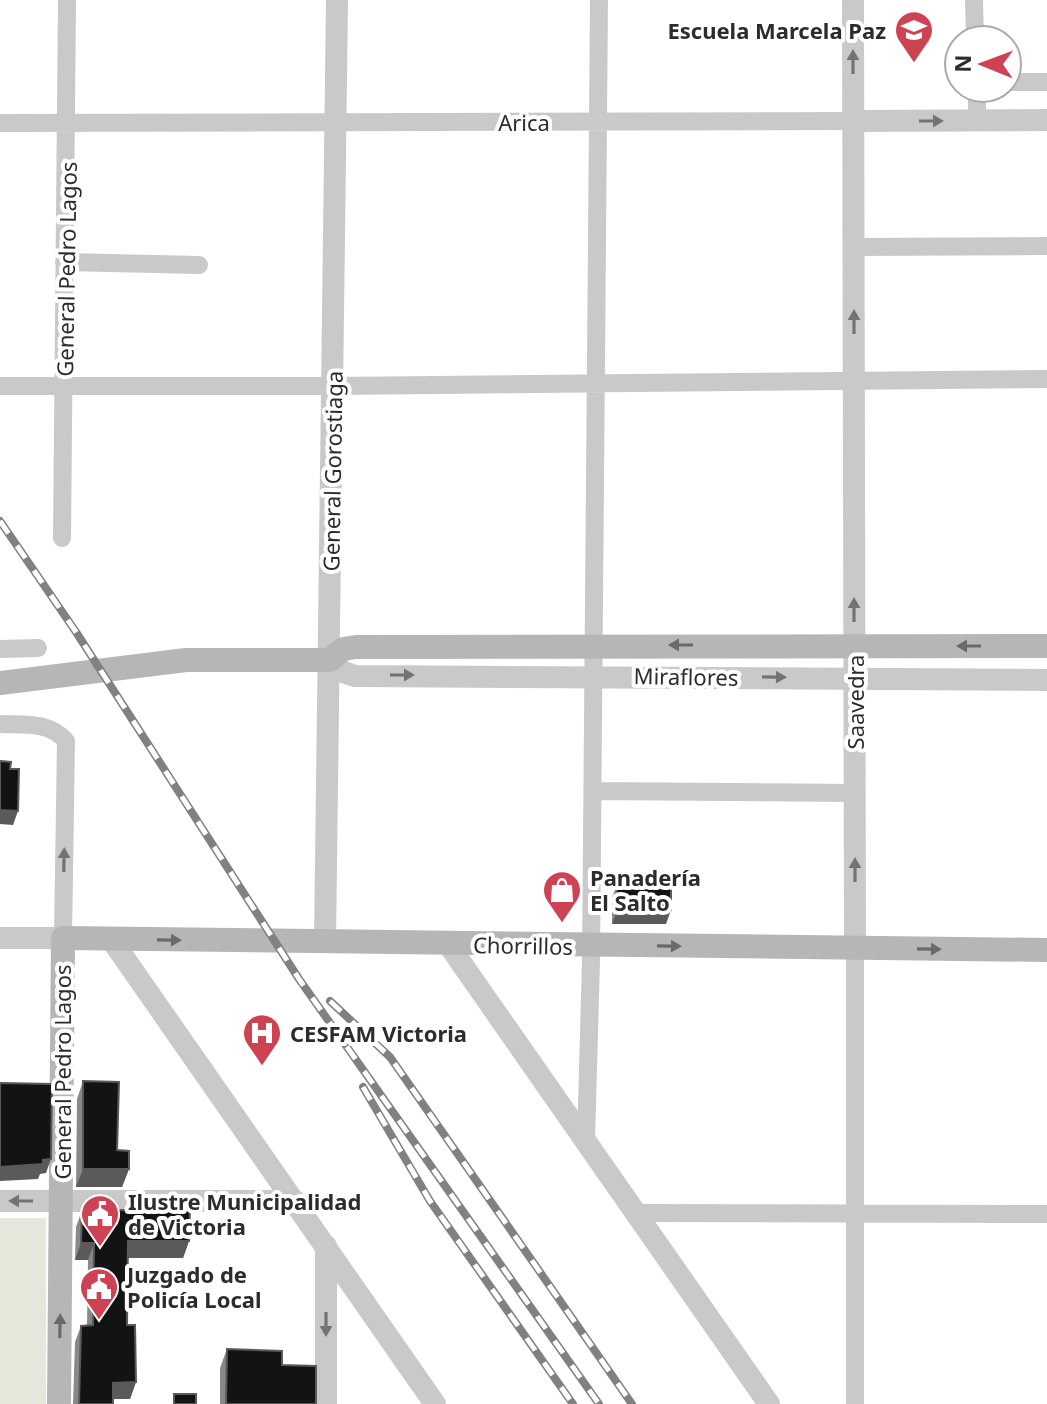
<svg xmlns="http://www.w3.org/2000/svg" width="1047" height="1404" font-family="'Noto Sans',sans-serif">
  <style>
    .green { fill: #e3e8db }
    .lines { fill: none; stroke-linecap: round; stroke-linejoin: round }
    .minor { stroke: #c9c9c9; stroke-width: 18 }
    .tertiary { stroke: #c9c9c9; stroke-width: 22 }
    .secondary { stroke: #b6b6b6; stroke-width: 24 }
    .rail-casing { stroke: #818181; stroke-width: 8 }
    .rail { stroke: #fff; stroke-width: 5; stroke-dasharray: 15; stroke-linecap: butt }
    .wall { fill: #898989 }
    .shaded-wall { fill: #5a5a5a }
    .building { fill: #131313; stroke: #5a5a5a; stroke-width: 2 }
    .oneway { fill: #737373 }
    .oneway2 { fill: #6a6a6a }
    .labels { text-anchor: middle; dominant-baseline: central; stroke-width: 8; stroke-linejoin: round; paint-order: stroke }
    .poi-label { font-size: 22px; font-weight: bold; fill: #2c2c2c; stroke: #fff; text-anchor: start }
    .street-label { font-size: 22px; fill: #2c2c2c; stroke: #fff }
  </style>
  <rect width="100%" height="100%" fill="#fff"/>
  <path class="green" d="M 0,1218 L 46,1218 L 46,1404 L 0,1404 Z"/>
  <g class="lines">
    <path class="minor" d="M 974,0 L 975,40
      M 1007,82 L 1047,82
      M 977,88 L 977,121
      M 0,123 L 853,121
      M 854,247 L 1047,246
      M 64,262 L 199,265
      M 0,386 L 333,386 L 1047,379
      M 62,538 L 67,0
      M 0,649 L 38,648
      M 0,724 C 24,725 49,721 66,741 L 63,938
      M 593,791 L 855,793
      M 586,1141 L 591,961 L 599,0
      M 636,1213 L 1047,1214
      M 855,1404 L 855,948"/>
    <path class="tertiary" d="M 853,0 L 855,948
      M 853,121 L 1047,120
      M 330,660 L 343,672 L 355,676 L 1047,680
      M 0,938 L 63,938
      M 111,939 L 435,1404
      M 325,942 L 337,0
      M 448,944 L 769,1404
      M 0,1201 L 295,1201
      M 326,1246 L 326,1404"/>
    <path class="secondary" d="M 0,683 L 186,660 L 330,660 L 343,649 L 356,647 L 1047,646
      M 59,1404 L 63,938 L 1047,950"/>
    <g class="rail-casing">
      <path id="rail" d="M 0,521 L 76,632 L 299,979 L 599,1404
        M 330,1001 L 390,1057 L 632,1404
        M 363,1087 L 430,1201 L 573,1404"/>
    </g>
    <use href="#rail" class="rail"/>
  </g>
  <path class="wall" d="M 617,884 L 666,924 L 612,924 L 612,898 Z
    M 83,1081 L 117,1150 L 129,1169 L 122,1187 L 76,1187 L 77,1099 Z
    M 82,1210 L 189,1241 L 183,1258 L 128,1258 L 127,1325 L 136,1382 L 130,1399 L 113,1399 L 113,1404 L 73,1404 L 75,1342 L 81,1326 L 87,1326 L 88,1260 L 75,1260 L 76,1227 Z
    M 227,1349 L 316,1404 L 220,1404 L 220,1368 Z"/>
  <path class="shaded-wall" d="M 0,810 L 18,811 L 13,825 L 0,824 Z
    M 617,910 L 671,910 L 666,924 L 612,924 Z
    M 51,1159 L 46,1173 L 40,1174 L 38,1179 L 0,1181 L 0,1167 Z
    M 83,1169 L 129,1169 L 122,1187 L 76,1187 Z
    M 128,1241 L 189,1241 L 183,1258 L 122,1258 Z
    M 81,1243 L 94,1243 L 88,1260 L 75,1260 Z
    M 136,1382 L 130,1399 L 107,1399 L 113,1383 Z"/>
  <path class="building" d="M 0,761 L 11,762 L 10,769 L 19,769 L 18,811 L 0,810 Z
    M 617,884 L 671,885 L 671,910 L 617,910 Z
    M 83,1081 L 119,1082 L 117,1150 L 129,1151 L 129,1169 L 83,1169 Z
    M 0,1083 L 52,1084 L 51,1159 L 43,1160 L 43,1164 L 0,1167 Z
    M 82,1210 L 190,1210 L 189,1241 L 128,1241 L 127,1325 L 135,1325 L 136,1382 L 113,1383 L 113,1404 L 79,1404 L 81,1326 L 93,1325 L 94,1243 L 81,1243 Z
    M 227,1349 L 282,1351 L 282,1365 L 316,1366 L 316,1404 L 226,1404 Z
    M 174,1394 L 196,1394 L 196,1404 L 174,1404 Z"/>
  <defs><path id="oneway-solid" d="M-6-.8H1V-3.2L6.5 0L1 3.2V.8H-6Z" transform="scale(2)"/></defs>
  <g class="oneway">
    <use href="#oneway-solid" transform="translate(853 62) rotate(-90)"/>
    <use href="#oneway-solid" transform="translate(931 121)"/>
    <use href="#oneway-solid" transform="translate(854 322) rotate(-90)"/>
    <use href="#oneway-solid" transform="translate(854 610) rotate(-90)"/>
    <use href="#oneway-solid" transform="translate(402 675)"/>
    <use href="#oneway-solid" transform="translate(774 677) rotate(1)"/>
    <use href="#oneway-solid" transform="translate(64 860) rotate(-89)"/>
    <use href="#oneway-solid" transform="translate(855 870) rotate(-90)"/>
    <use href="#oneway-solid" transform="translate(21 1201) rotate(-180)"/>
    <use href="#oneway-solid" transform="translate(326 1324) rotate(90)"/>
  </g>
  <g class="oneway2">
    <use href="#oneway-solid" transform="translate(681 645) rotate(-180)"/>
    <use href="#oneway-solid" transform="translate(969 646) rotate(-180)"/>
    <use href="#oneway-solid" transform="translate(169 940) rotate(1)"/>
    <use href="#oneway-solid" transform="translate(669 946) rotate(1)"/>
    <use href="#oneway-solid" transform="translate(929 949) rotate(1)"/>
    <use href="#oneway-solid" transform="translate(60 1326) rotate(-89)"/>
  </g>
  <defs>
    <g id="school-pin" transform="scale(2)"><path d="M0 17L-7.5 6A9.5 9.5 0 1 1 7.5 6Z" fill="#ce4353" stroke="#fff"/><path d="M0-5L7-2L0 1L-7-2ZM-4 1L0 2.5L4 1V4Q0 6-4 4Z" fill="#fff"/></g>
    <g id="shop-pin" transform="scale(2)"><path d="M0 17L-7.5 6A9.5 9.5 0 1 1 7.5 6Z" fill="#ce4353" stroke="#fff"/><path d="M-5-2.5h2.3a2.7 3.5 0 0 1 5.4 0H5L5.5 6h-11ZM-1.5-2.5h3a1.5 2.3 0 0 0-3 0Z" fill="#fff"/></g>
    <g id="hospital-pin" transform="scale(2)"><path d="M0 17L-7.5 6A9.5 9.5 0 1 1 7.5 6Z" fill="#ce4353" stroke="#fff"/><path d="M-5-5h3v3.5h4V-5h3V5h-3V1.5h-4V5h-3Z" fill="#fff"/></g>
    <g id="civic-pin" transform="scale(2)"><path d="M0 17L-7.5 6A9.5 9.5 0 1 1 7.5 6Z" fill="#ce4353" stroke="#fff"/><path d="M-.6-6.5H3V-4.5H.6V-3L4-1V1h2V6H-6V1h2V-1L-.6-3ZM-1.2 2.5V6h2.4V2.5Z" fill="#fff"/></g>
  </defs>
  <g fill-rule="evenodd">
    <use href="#school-pin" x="914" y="30"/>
    <use href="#shop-pin" x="562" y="890"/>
    <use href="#hospital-pin" x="262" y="1033"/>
    <use href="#civic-pin" x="100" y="1214"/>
    <use href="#civic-pin" x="99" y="1287"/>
  </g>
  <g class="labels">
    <g class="poi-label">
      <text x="886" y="30" text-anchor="end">Escuela Marcela Paz</text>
      <text x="590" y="877">Panadería<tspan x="590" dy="25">El Salto</tspan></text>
      <text x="290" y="1033">CESFAM Victoria</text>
      <text x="128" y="1201">Ilustre Municipalidad<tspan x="128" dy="25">de Victoria</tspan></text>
      <text x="127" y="1274">Juzgado de<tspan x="127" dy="25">Policía Local</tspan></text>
    </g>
    <g class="street-label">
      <text x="524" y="122">Arica</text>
      <text transform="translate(66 269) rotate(-89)">General Pedro Lagos</text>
      <text transform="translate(332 471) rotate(-89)">General Gorostiaga</text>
      <text transform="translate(686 676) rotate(1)">Miraflores</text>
      <text transform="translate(855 702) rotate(-90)">Saavedra</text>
      <text transform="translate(523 945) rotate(1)">Chorrillos</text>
      <text transform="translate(62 1072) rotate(-90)">General Pedro Lagos</text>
    </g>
  </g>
  <g transform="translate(983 64) rotate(271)"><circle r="38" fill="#ffffff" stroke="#ababab" stroke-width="2"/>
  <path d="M0-6L14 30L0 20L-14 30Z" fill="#ce4353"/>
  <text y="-12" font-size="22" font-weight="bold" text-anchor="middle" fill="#2c2c2c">N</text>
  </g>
</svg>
